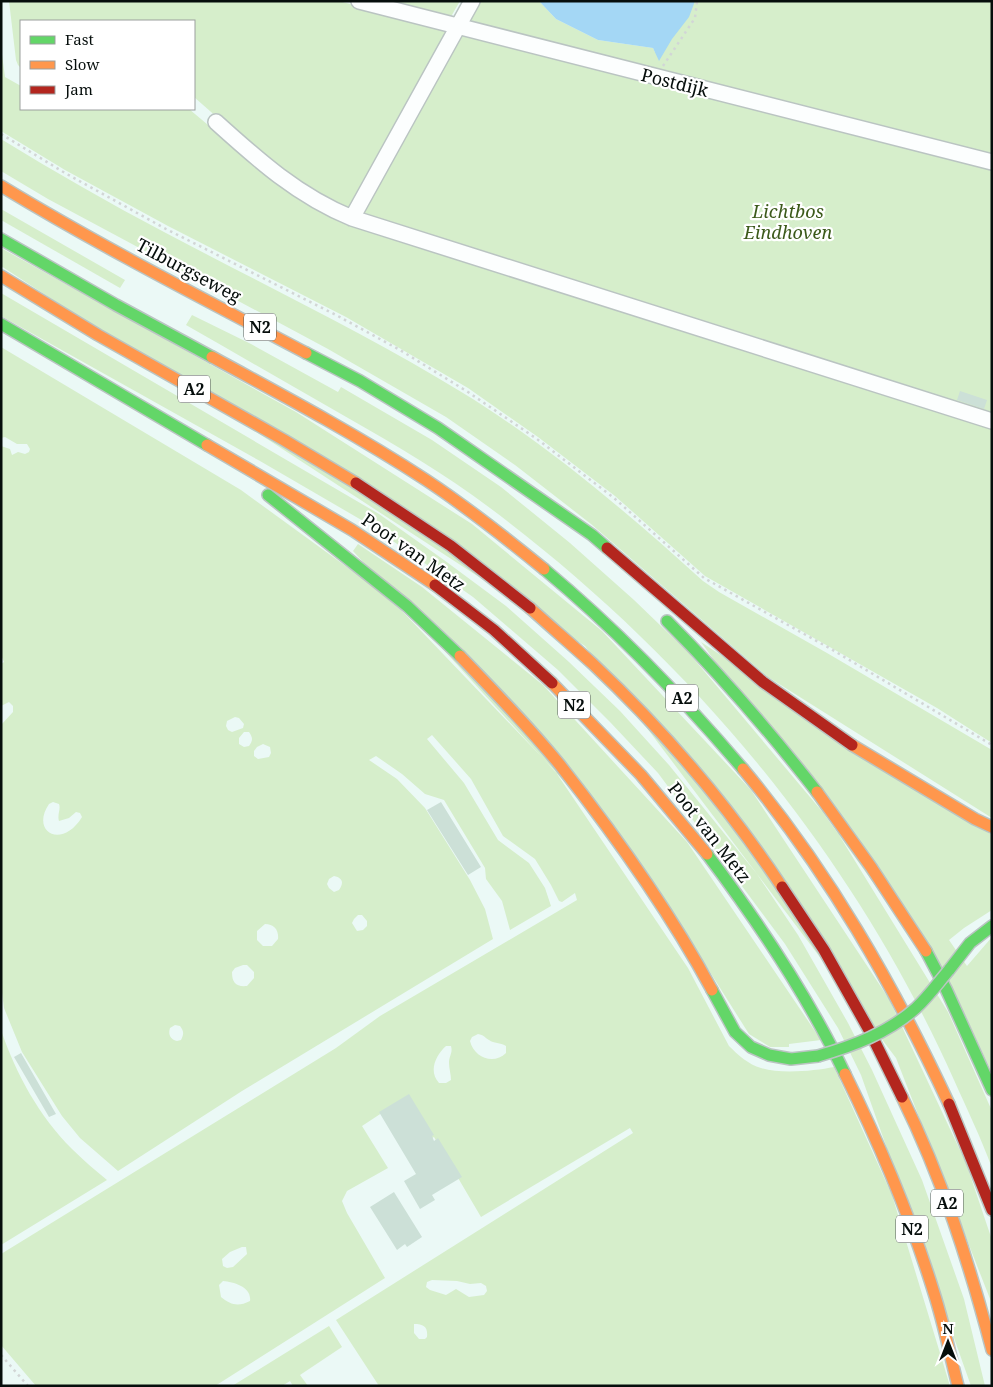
<svg xmlns="http://www.w3.org/2000/svg" width="993" height="1387" font-family="'Noto Serif',serif">
  <style>
    .green { fill: #d6eecb; fill-rule: evenodd }
    .water { fill: #a4d7f5 }
    .building { fill: #cce0d7 }
    .lines { fill: none; stroke-linecap: round; stroke-linejoin: round }
    .street-casing { stroke: #bac4c2; stroke-width: 18 }
    .fast-casing { stroke: #bac4c2; stroke-width: 14 }
    .slow-casing { stroke: #bac4c2; stroke-width: 14 }
    .jam-casing { stroke: #bac4c2; stroke-width: 14 }
    .path { stroke: #d2d6d6; stroke-width: 2.5; stroke-dasharray: 2.5 4; stroke-linecap: butt }
    .street { stroke: #fcfefe; stroke-width: 15 }
    .fast { stroke: #63d668; stroke-width: 11 }
    .slow { stroke: #ff974d; stroke-width: 11 }
    .jam { stroke: #b3261e; stroke-width: 11 }
    .fast-bridge-casing { stroke: #bac4c2; stroke-width: 14; stroke-linecap: butt }
    .fast-bridge { stroke: #63d668; stroke-width: 11 }
    .labels { text-anchor: middle; dominant-baseline: central; stroke-width: 4.5; stroke-linejoin: round; paint-order: stroke }
    .shield { fill: #fff; stroke: #515655; stroke-width: 1 }
    .shield-label { font-size: 16px; font-weight: bold; fill: #060e0c }
    .street-label { font-size: 18px; fill: #060e0c; stroke: #fff }
    .park-label { font-size: 18px; font-style: italic; fill: #3c5a1b; stroke: #fff }
  </style>
  <rect width="100%" height="100%" fill="#ebf9f6"/>
  <path class="green" d="M 9,1 L 338,1 L 441,26 L 448,29 L 450,36 L 457,24 L 463,25 L 475,1 L 539,1 L 556,19 L 598,40 L 653,48 L 655,52 L 672,1 L 992,1 L 992,743 L 937,708 L 705,576 L 615,496 L 538,437 L 468,388 L 346,317 L 168,226 L 65,170 L 1,131 L 1,47 L 5,77 L 21,86 L 21,109 L 189,109 L 232,145 L 297,193 L 333,213 L 351,220 L 350,218 L 449,37 L 352,209 L 348,210 L 328,203 L 286,178 L 194,97 L 194,21 L 21,21 L 21,68 L 18,65 L 16,60 Z
    M 381,1 L 460,1 L 449,20 Z
    M 1,139 C 55,172 109,203 164,232 C 264,285 367,334 463,393 C 548,445 629,514 703,581 L 719,592 L 827,653 L 992,750 L 992,818 L 768,677 L 591,524 L 515,465 L 446,417 L 328,349 L 48,199 L 1,171 Z
    M 1,209 L 125,280 L 120,288 L 1,220 Z
    M 1,248 L 296,412 L 472,524 L 602,631 L 751,790 L 889,999 L 966,1163 L 992,1240 L 992,1304 L 896,1058 L 585,646 L 1,266 Z
    M 1,293 L 379,514 L 444,560 L 506,606 L 569,662 L 620,711 L 669,765 L 757,874 L 798,935 L 848,1023 L 872,1070 L 922,1180 L 964,1299 L 985,1386 L 971,1386 L 861,1075 L 838,1028 L 785,944 L 658,773 L 610,722 L 558,670 L 473,597 L 370,525 L 260,461 L 1,316 Z
    M 192,315 L 251,344 L 338,392 L 341,387 L 432,440 L 501,487 L 570,543 L 634,600 L 688,652 L 831,822 L 948,1012 L 992,1111 L 992,1168 C 981,1138 967,1109 954,1080 C 852,852 689,657 490,508 C 445,474 397,446 348,418 C 294,387 240,356 186,325 Z
    M 1,347 L 241,490 L 362,578 L 402,611 L 555,771 L 688,968 L 729,1046 C 737,1054 749,1065 761,1068 C 780,1074 815,1071 834,1067 L 892,1195 L 950,1386 L 379,1386 L 336,1320 L 633,1133 L 630,1128 L 481,1217 L 434,1137 L 428,1140 L 403,1099 L 362,1126 L 388,1168 L 347,1191 L 342,1201 L 347,1213 L 385,1278 L 215,1386 L 36,1386 L 1,1345 L 1,1254 L 336,1048 L 380,1016 L 577,900 L 575,893 L 562,902 L 559,901 L 551,885 L 535,859 L 503,836 L 471,779 L 432,735 L 427,739 L 464,783 L 498,840 L 529,863 L 545,888 L 551,906 L 510,930 L 502,901 L 486,879 L 485,868 L 444,800 L 425,794 L 402,774 L 376,756 L 369,760 L 397,779 L 425,808 L 470,880 L 485,909 L 493,939 L 242,1091 L 118,1171 L 80,1138 L 62,1116 L 22,1052 L 4,1008 L 1,985 L 1,725 L 13,712 L 13,706 L 9,702 L 1,706 L 1,664 L 4,662 L 1,655 L 1,446 L 10,449 L 12,455 L 18,452 L 25,454 L 29,452 L 30,449 L 27,444 L 17,444 L 5,437 L 1,438 ZM 235,717 L 239,718 L 244,724 L 243,728 L 232,732 L 228,730 L 226,726 L 227,721 ZM 244,732 L 249,732 C 253,738 253,740 249,746 L 244,747 L 239,744 L 239,738 ZM 263,744 L 270,747 L 271,753 L 269,757 L 258,759 L 254,756 L 254,751 L 257,747 ZM 53,802 L 59,804 C 61,809 57,815 59,821 L 69,818 L 76,812 L 80,813 L 82,817 C 62,850 30,832 49,804 ZM 334,876 C 343,878 344,883 339,890 L 334,892 L 329,888 L 327,884 L 329,879 ZM 358,915 L 362,915 L 367,921 L 367,926 L 363,930 L 357,931 L 352,923 L 354,919 ZM 265,924 C 274,924 279,930 278,939 L 272,946 L 263,946 L 257,940 L 257,931 ZM 243,965 L 247,965 L 254,972 L 254,978 L 247,986 C 236,987 232,983 232,972 L 235,968 ZM 175,1025 L 180,1026 C 184,1031 184,1034 181,1040 L 177,1041 C 170,1039 168,1034 170,1028 ZM 478,1034 C 484,1035 484,1037 489,1040 C 494,1044 500,1042 506,1046 L 506,1053 C 494,1065 474,1058 470,1041 L 472,1037 ZM 446,1046 L 451,1046 C 453,1053 449,1056 449,1063 C 449,1069 451,1074 451,1080 L 446,1083 L 439,1083 C 428,1071 436,1055 446,1046 ZM 242,1247 L 246,1247 L 247,1254 L 233,1267 L 227,1268 L 223,1266 L 222,1259 L 230,1252 ZM 432,1280 L 457,1281 L 470,1284 L 481,1283 L 486,1286 L 487,1291 L 484,1295 L 469,1297 L 456,1289 L 446,1295 L 430,1290 L 426,1287 L 427,1282 ZM 223,1281 C 234,1282 252,1287 250,1301 C 238,1307 231,1305 221,1297 L 219,1285 ZM 414,1324 C 424,1324 428,1327 427,1337 L 425,1339 L 419,1339 L 414,1333 Z
    M 358,544 L 422,587 L 543,685 L 687,842 L 821,1040 L 789,1044 L 789,1047 L 770,1047 L 749,1034 L 647,872 L 353,551 Z
    M 701,642 L 992,835 L 992,910 L 964,928 L 949,940 L 967,966 L 992,937 L 992,1073 L 960,1004 Z
    M 1,1030 C 16,1074 39,1116 72,1149 C 83,1160 95,1170 107,1180 L 1,1245 Z
    M 329,1326 L 342,1347 L 300,1375 L 308,1386 L 293,1386 L 290,1381 L 282,1386 L 232,1386 Z"/>
  <path class="water" d="M 539,1 L 695,1 L 689,17 L 672,39 L 659,61 L 653,48 L 598,40 L 556,19 Z"/>
  <path class="building" d="M 960,391 L 987,400 L 984,409 L 957,400 Z
    M 441,802 L 481,867 L 468,875 L 427,810 Z
    M 21,1053 L 56,1114 L 49,1117 L 14,1057 Z
    M 409,1094 L 434,1135 L 432,1136 L 434,1141 L 438,1138 L 462,1177 L 432,1195 L 435,1200 L 420,1209 L 404,1181 L 416,1174 L 379,1112 Z
    M 394,1192 L 422,1237 L 407,1247 L 405,1244 L 397,1250 L 370,1207 Z"/>
  <g class="lines">
    <g class="street-casing">
      <path id="street" d="M 359,1 L 992,162
        M 472,1 L 352,218 L 992,421
        M 216,122 C 258,160 298,196 352,218"/>
    </g>
    <g class="fast-casing">
      <path id="fast" d="M 1,239 L 116,305 L 212,357
        M 1,324 L 207,445
        M 306,353 L 360,381 L 438,428 L 592,535 L 607,548
        M 268,495 L 407,606 L 460,656
        M 544,569 C 617,630 682,697 743,769
        M 667,621 C 721,675 770,732 817,792
        M 707,854 C 759,923 808,996 845,1074
        M 926,951 L 946,989 L 992,1090
        M 949,970 L 970,943 L 992,926
        M 712,990 L 735,1032 L 751,1047 L 769,1055 L 791,1059 L 818,1056"/>
    </g>
    <g class="slow-casing">
      <path id="slow" d="M 1,186 C 100,246 204,299 306,353
        M 1,276 L 98,335 L 284,440 L 356,483
        M 212,357 C 284,396 357,435 426,480 C 467,507 506,538 544,569
        M 207,445 L 352,530 L 435,585
        M 530,608 C 551,627 572,645 593,664 C 662,729 729,807 782,887
        M 460,656 C 494,691 529,727 560,765 C 615,835 670,912 712,990
        M 552,683 L 641,775 L 707,854
        M 852,745 L 975,819 L 992,827
        M 743,769 C 828,871 893,984 949,1104
        M 817,792 L 871,867 L 926,951
        M 845,1074 C 880,1145 911,1218 934,1293 C 944,1324 950,1355 958,1386
        M 902,1097 C 942,1178 969,1262 992,1350"/>
    </g>
    <g class="jam-casing">
      <path id="jam" d="M 356,483 L 451,546 L 530,608
        M 607,548 L 763,682 L 852,745
        M 435,585 L 494,630 L 552,683
        M 782,887 L 824,950 L 869,1030 L 902,1097
        M 949,1104 L 992,1210"/>
    </g>
    <path class="path" d="M 663,66 L 695,18 L 697,1
      M 1,134 L 65,173 L 166,229 L 336,315 L 400,350 L 468,392 L 537,439 L 614,498 L 704,578 L 831,649 L 992,745
      M 1,1355 L 28,1386"/>
    <use href="#street" class="street"/>
    <use href="#fast" class="fast"/>
    <use href="#slow" class="slow"/>
    <use href="#jam" class="jam"/>
    <g class="fast-bridge-casing">
      <path id="fast-bridge" d="M 818,1056 C 853,1046 888,1033 916,1008 C 928,997 938,983 949,970"/>
    </g>
    <use href="#fast-bridge" class="fast-bridge"/>
  </g>
  <g class="labels">
    <g class="shield">
      <rect x="244" y="313.5" width="32" height="27" rx="4"/>
      <rect x="178" y="375.5" width="32" height="27" rx="4"/>
      <rect x="666" y="684.5" width="32" height="27" rx="4"/>
      <rect x="558" y="691.5" width="32" height="27" rx="4"/>
      <rect x="931" y="1189.5" width="32" height="27" rx="4"/>
      <rect x="896" y="1215.5" width="32" height="27" rx="4"/>
    </g>
    <g class="shield-label">
      <text x="260" y="327">N2</text>
      <text x="194" y="389">A2</text>
      <text x="682" y="698">A2</text>
      <text x="574" y="705">N2</text>
      <text x="947" y="1203">A2</text>
      <text x="912" y="1229">N2</text>
    </g>
    <g class="street-label">
      <text transform="translate(675 82) rotate(14)">Postdijk</text>
      <text transform="translate(189 270) rotate(28)">Tilburgseweg</text>
      <text transform="translate(414 552) rotate(35)">Poot van Metz</text>
      <text transform="translate(710 832) rotate(52)">Poot van Metz</text>
    </g>
    <g class="park-label">
      <text x="788" y="211">Lichtbos<tspan x="788" dy="21">Eindhoven</tspan></text>
    </g>
  </g>
  <rect width="993" height="1387" fill="none" stroke="#060e0c" stroke-width="5"/>
  <rect x="20" y="20" width="175" height="90" fill="#ffffff" stroke="#9b9f9e"/>
  <rect x="30" y="36" width="25" height="8" fill="#63d668" stroke="#9b9f9e"/>
  <text x="65" y="45" font-size="15" fill="#060e0c">Fast</text>
  <rect x="30" y="61" width="25" height="8" fill="#ff974d" stroke="#9b9f9e"/>
  <text x="65" y="70" font-size="15" fill="#060e0c">Slow</text>
  <rect x="30" y="86" width="25" height="8" fill="#b3261e" stroke="#9b9f9e"/>
  <text x="65" y="95" font-size="15" fill="#060e0c">Jam</text>
  <g transform="translate(948 1342)" stroke="#ffffff" stroke-width="4" paint-order="stroke">
  <path d="M0-4L9 19L0 12L-9 19Z" fill="#060e0c"/>
  <text y="-8" font-size="14" font-weight="bold" text-anchor="middle" fill="#060e0c">N</text>
  </g>
</svg>
